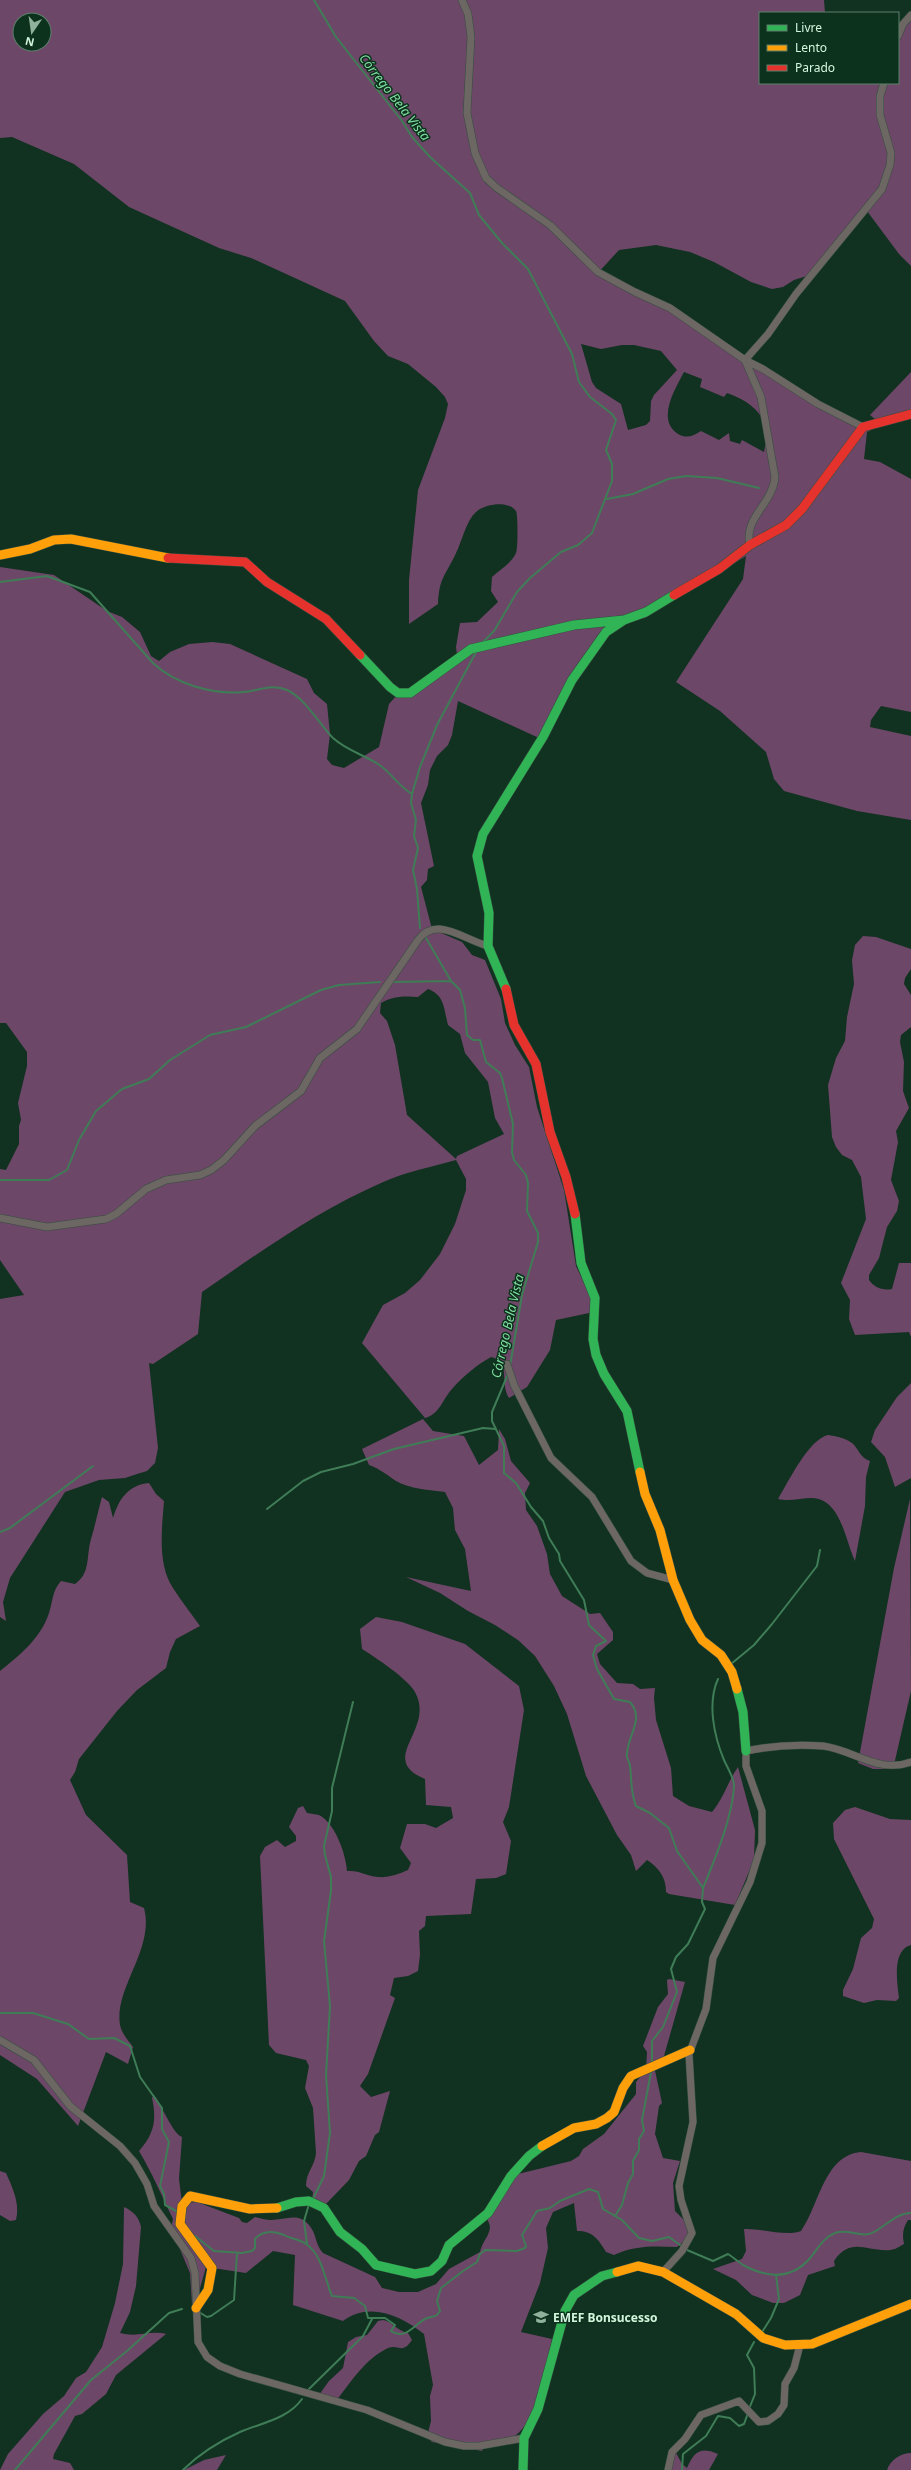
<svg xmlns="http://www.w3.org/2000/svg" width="911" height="2470" font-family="'Noto Sans',sans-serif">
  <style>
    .green { fill: #6d4767; fill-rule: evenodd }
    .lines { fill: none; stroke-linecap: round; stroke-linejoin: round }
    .stream { stroke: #3f7d57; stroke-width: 2 }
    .street-casing { stroke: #334e3f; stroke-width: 8 }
    .fast-casing { stroke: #334e3f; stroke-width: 10 }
    .slow-casing { stroke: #334e3f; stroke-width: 10 }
    .jam-casing { stroke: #334e3f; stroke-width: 10 }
    .street { stroke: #6c6763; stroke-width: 7 }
    .fast { stroke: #30b455; stroke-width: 9 }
    .slow { stroke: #ff9f0a; stroke-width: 9 }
    .jam { stroke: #e5322d; stroke-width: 9 }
    .labels { text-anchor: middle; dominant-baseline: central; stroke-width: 3; stroke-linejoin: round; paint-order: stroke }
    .poi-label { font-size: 12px; font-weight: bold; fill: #d4f6de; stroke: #0c311c; text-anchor: start }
    .water-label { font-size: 13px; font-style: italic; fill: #80dda0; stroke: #0c311c }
  </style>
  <rect width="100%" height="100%" fill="#113121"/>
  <path class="green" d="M 0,0 L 824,0 L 825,13 L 760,13 L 760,83 L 898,83 L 898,35 L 911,13 L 911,266 L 899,254 L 867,211 L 810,275 L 794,280 L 783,287 L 772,289 L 751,282 L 714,262 L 690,252 L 656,245 L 619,250 L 596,275 L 661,305 L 708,336 L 726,351 L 861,424 L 875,419 L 870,415 L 911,372 L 911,418 L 881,425 L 867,432 L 864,459 L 880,462 L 911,479 L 911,712 L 881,706 L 871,720 L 870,727 L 911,736 L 911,820 L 857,811 L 784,791 L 774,779 L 766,752 L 720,711 L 676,682 L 743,579 L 746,556 L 645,618 L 606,625 L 539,738 L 458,701 L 452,735 L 448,745 L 437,756 L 430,770 L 428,785 L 421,803 L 434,866 L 428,869 L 427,880 L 421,887 L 432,929 L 462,942 L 472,955 L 485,960 L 501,999 L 505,1023 L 515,1045 L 529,1067 L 537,1107 L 564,1190 L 576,1266 L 590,1296 L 592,1310 L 589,1313 L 556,1320 L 550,1350 L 527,1387 L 509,1398 C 499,1382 512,1362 491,1357 C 478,1364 462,1377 452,1389 C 442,1400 440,1414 425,1418 L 362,1343 L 383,1305 L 405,1293 L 420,1280 L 440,1254 L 455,1224 L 466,1190 L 466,1179 L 456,1160 C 432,1167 404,1172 381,1183 C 317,1211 260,1252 202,1292 L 198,1334 L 153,1364 L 149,1363 L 158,1448 L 155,1463 L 147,1471 L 137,1474 L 125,1478 L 99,1480 L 65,1492 L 10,1578 L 3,1602 L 6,1621 L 0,1617 L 0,1299 L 24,1295 L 0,1260 L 0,1169 L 6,1170 L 19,1144 L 19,1126 L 21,1120 L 18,1103 L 27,1066 L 27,1052 L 6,1023 L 0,1023 L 0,567 L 54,575 L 107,611 L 122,617 L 140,632 L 151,656 L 159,661 L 170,652 L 189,644 L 212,642 L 230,644 L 307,679 L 314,693 L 327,704 L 330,734 L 327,759 L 332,765 L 344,768 L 379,747 L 389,704 L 397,695 L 423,686 L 457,655 L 456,647 L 460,623 L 477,622 L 498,602 L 491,591 L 492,577 C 500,569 511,564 516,553 C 518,549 518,514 516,511 C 508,500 484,504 476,512 C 466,521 462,541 456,553 C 446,575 439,577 438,604 L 409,624 L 409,580 L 418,490 L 445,418 L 448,404 L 445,397 L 436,387 L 408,364 L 388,356 L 374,341 L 345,301 L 251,258 L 219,248 L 129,207 L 74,164 L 12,137 L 0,138 ZM 20,20 L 44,20 L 44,44 L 20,44 ZM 581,344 L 601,349 L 622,345 L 634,345 L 661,351 L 677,370 L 654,395 L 651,401 L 650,421 L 646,425 L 628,430 L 621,404 L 596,388 L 592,382 ZM 684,372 L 702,379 L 700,387 L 724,397 L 727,393 C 757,404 771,419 764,452 L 742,440 L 740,444 L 730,441 L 729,433 L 719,440 L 701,431 C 693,436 687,439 678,434 C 656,420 675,389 684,372 ZM 428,989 C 445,995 444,1010 448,1025 L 460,1034 L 465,1053 L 488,1082 L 495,1118 L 504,1134 L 457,1156 L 456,1159 L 407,1115 L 395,1045 L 387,1021 L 380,1013 L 381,1003 C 393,996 405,996 418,997 Z
    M 863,936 L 876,937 L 911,949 L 911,969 L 905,978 L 904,984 L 911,995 L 911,1027 L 901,1035 L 900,1042 L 904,1062 L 903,1091 L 909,1108 L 896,1131 L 898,1142 L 891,1180 L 899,1201 L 897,1211 L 887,1227 L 879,1258 L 869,1275 L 869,1280 C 874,1287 882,1291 892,1289 L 899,1263 L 911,1263 L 911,1337 L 909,1332 L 855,1335 L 849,1319 L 850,1300 L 841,1283 L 866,1219 L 861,1177 L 852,1160 L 842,1155 L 836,1147 L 832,1137 L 828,1085 L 836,1058 L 845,1041 L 847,1017 L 854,984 L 852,960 L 855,945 Z
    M 911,1383 L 911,1478 L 895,1487 L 885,1457 L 871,1442 L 875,1430 L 897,1397 Z
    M 423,1419 L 433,1431 L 464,1436 L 479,1465 L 498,1450 L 499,1429 L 505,1439 L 511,1461 L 530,1483 L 525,1493 L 526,1510 L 537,1526 L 547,1554 L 550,1574 L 562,1596 L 590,1614 L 600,1613 L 613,1632 L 613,1640 L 597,1654 L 600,1664 L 617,1683 L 633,1684 L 640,1689 L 655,1688 L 654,1698 L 656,1720 L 671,1768 L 673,1796 L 689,1806 L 712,1812 C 724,1798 728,1781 738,1767 L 755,1830 L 754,1860 L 735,1905 L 669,1894 L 666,1892 C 666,1877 659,1868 647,1860 L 636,1871 L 631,1855 L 617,1835 L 586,1776 L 567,1714 L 554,1686 L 535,1656 L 518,1640 L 495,1625 L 468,1611 L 440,1593 L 406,1577 L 471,1591 L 465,1549 L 455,1530 L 453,1508 L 445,1492 C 429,1490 410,1489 396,1481 C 387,1475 380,1469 369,1465 L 362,1449 Z
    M 828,1435 C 836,1436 845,1438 852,1443 C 859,1449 860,1458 870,1461 L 866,1477 L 865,1506 L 855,1561 C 845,1540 841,1499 812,1498 C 800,1498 790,1502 778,1499 C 789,1481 808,1440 828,1435 Z
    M 149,1483 L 156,1494 L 164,1501 C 162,1528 157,1564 173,1588 C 181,1601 191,1613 200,1626 L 176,1639 L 170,1652 L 166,1668 L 137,1690 L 117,1711 L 79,1759 L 75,1772 L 70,1780 L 86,1815 L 127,1855 L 130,1902 L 144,1908 C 155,1949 114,1988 120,2025 C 122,2034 128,2040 133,2047 L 128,2064 L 106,2052 L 78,2126 L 37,2079 L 0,2055 L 0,1671 C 20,1655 41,1638 49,1613 C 53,1601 52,1591 61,1581 L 75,1584 C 91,1573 86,1556 91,1539 C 95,1526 98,1511 102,1497 L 109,1502 L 113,1518 C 119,1499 128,1485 149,1483 Z
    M 910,1499 L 911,1691 L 893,1769 L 873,1769 L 858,1763 L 894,1568 Z
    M 376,1617 L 402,1622 L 465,1644 L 519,1686 L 524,1710 L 509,1807 L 503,1822 L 511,1841 L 506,1874 L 496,1878 L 476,1879 L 471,1914 L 426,1916 L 425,1926 L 419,1931 L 420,1955 L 418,1971 L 408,1976 L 394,1978 L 390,1995 L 395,1998 L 368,2074 L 360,2086 L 371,2097 L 390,2091 L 379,2132 L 375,2135 L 366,2156 L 359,2161 L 349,2180 L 326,2204 L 312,2201 L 313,2192 L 306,2186 C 306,2172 315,2166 316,2153 L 313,2108 L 305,2088 L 309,2066 L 306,2060 L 276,2053 L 269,2045 L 260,1856 L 265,1847 L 277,1840 L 285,1847 L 296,1841 L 296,1836 L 289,1827 L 298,1808 L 303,1806 L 307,1813 C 311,1814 315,1814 319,1815 C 335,1823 346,1854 347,1871 C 360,1870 366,1876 378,1877 C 388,1878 399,1874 408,1870 L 411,1863 L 400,1848 L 407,1824 L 425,1824 L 436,1828 L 453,1818 L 451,1807 L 426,1805 L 425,1779 C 376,1759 436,1730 415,1692 C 407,1678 376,1658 362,1649 L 360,1629 Z
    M 855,1807 L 890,1819 L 911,1820 L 911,1945 C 892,1950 897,1982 899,1998 L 896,2001 L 877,2000 L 864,2003 L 843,1996 L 843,1990 L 853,1969 L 861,1938 L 872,1928 L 874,1919 L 834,1839 L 833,1823 L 845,1810 Z
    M 669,1979 L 685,1982 L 662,2063 L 654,2066 L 662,2103 L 659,2106 L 655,2134 L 663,2158 L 680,2161 L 673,2183 L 675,2211 L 696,2232 L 677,2247 C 654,2246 635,2245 614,2255 L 606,2252 C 598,2239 593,2231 577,2231 L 574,2203 L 553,2212 L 546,2228 L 548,2248 L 540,2283 L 521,2332 L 552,2339 C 545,2367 538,2426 510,2439 C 502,2443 492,2444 484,2447 L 482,2451 L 432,2442 L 427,2437 L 431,2421 L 430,2396 L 433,2385 L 424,2334 C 402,2316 369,2301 343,2321 L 293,2305 L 295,2255 L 273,2251 L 246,2273 L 206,2267 L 197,2299 L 192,2304 L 190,2273 L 171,2228 L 173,2219 C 162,2196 152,2173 139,2151 C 154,2134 157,2120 152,2098 L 154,2095 C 162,2105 172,2133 182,2137 L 179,2179 L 182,2203 L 197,2202 L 239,2218 L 242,2222 L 247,2223 L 255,2217 C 260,2218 266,2220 271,2220 C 285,2220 298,2212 309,2225 C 317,2234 315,2245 323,2253 L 375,2277 L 382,2288 L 399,2292 L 418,2292 L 436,2284 L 449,2269 L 480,2252 C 483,2237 498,2230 484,2216 L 514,2175 L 571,2161 L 579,2156 L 583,2149 L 604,2134 L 636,2094 L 636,2082 L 646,2070 L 647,2052 L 643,2046 L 658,2007 L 668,1994 L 667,1980 Z
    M 861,2152 L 911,2161 L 911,2220 L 908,2220 C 903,2228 902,2234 904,2244 C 900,2246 895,2250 890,2250 C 866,2252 851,2236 834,2261 L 835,2266 L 808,2275 L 800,2295 L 784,2303 L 773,2303 L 752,2295 L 736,2280 L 713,2269 L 742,2259 L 746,2251 L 744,2229 C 761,2228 787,2237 801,2231 C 819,2206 824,2155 861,2152 Z
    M 0,2171 L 6,2173 C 13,2189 20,2203 16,2220 L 10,2221 L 0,2215 Z
    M 124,2207 C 133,2211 139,2217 141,2227 L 136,2286 L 130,2312 L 120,2333 C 139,2338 148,2330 166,2334 L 116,2375 L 106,2394 L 82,2414 L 75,2416 L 54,2454 L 53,2459 L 70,2463 L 74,2470 L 0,2470 L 8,2454 L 43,2414 L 64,2396 L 76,2378 L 86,2372 L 102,2347 L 115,2303 L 123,2264 Z
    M 383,2320 C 395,2323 394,2329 408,2333 L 412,2340 C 402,2355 399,2344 388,2348 C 365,2359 351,2382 336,2401 L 319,2395 L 329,2381 L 343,2368 L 348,2342 L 356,2337 L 367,2335 L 378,2321 Z
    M 673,2447 L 682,2464 L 687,2468 C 694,2452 700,2446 718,2454 L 709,2470 L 666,2470 Z
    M 911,2453 L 911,2470 L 887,2470 C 890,2460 901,2453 911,2453 Z
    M 226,2455 L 217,2470 L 184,2470 L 204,2460 Z"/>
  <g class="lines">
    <path class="stream" d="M 314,0 L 336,37 L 402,121 L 412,137 L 430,157 L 470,193 L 479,215 L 502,243 L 528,269 L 572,354 L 579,382 L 590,397 L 612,414 L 616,420 L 606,450 L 612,464 L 612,481 L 592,533 L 578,545 L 561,552 L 530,578 L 517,592 L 494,631 L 483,642
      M 607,499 L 633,494 L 668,479 L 686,476 L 717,478 L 759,488
      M 0,582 L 47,576 L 90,592 L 153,663 C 175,684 213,695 243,692 C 259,691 271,683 287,690 C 305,698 320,725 333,738 C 346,750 364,755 378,764 C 391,772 398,786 412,794
      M 420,928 L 417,889 L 413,870 L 418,848 L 414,836 L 416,820 L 411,803 L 412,794 L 420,767 L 437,725 L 476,652
      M 426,938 L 451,981 L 460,990 L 465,1008 L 467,1035 L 473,1040 L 480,1040 L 486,1062 L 500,1073 L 502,1078 L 513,1124 L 512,1152 L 514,1160 L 526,1175 L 528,1183 L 527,1211 L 538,1233 L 538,1242 L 522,1295 L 510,1366
      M 392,982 L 451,981
      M 0,1180 L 49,1180 L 67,1170 L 79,1140 L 96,1111 L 122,1089 L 149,1079 L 170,1060 L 210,1035 L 246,1027 L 321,990 L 339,985 L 380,982
      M 508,1374 L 492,1412 L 492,1421 L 504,1446 L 504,1473 L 516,1483 L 531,1507 L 543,1521 L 549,1538 L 559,1554 L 560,1561 L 584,1600 L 589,1625 L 606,1641 L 596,1646 L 593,1655 L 597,1669 L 614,1699 L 630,1702 C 646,1720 625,1738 627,1757 C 628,1761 630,1763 630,1766 C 632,1781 630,1790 636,1806 L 650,1813 L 669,1828 L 677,1851 L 703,1888 L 702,1902 L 705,1909 L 688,1944 L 676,1957 L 671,1969 L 677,1992 L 663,2027 L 652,2041 L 652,2064
      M 267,1509 L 303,1481 L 321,1472 L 353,1464 L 394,1449 L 483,1428 L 496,1429
      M 0,1532 L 10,1528 L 93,1466
      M 731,1664 L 754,1645 L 772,1624 L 817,1566 L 820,1550
      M 703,1888 C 715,1859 733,1816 734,1785 C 734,1778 727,1767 724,1760 C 714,1736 707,1703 718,1679
      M 0,2013 L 33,2013 L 68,2024 L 89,2039 L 114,2038 L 130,2046 L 140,2077 L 162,2108 L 162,2129 L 169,2142 L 160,2186 L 164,2194 L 165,2205 L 178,2212
      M 313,2199 L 324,2176 L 330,2133 L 326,2075 L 330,2006 L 324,1941 L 331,1891 L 331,1877 L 325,1855 L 324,1846 L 332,1811 L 332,1788 L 353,1702
      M 615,2216 L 622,2205 L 628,2183 L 633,2174 L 633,2161 L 639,2150 L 639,2139 L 644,2131 L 642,2120 L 651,2072
      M 195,2236 L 214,2251 L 242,2253 L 252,2251 L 255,2248 L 255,2239 C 263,2230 274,2231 284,2235 C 291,2239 299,2239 306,2244 C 322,2254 325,2280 332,2296 L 354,2298 L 365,2306 L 368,2318 L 385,2318 L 395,2325 L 391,2331 C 405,2341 415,2324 425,2319 C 429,2317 434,2317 437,2315 L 440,2311 L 437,2301 L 441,2288 L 463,2271 L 477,2262 L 480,2254 L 485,2250 L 517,2251 L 525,2248 L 526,2246 L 522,2235 L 537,2211 L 550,2208 L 560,2201 L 589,2189 L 598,2192 L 603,2209 L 622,2220 L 639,2238 L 652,2241 L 669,2237 L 687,2250 L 713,2261 L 728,2254 C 733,2257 737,2261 743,2265 C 767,2278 792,2280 811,2257 C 818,2248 824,2237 835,2233 C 848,2228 862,2239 874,2232 C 886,2226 896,2213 911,2213
      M 307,2244 L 304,2221 L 309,2204
      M 199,2312 L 207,2317 L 211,2316 L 234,2300 L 237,2253
      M 762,2332 L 771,2318 L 779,2299 L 776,2275
      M 309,2389 L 363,2336 L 372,2319
      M 749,2409 L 755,2394 L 754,2368 L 747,2355 L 754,2342
      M 15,2470 L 91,2380 L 127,2351 L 169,2313 L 182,2309
      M 183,2470 C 198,2455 220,2441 240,2432 C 261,2423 288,2419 302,2399
      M 682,2470 L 683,2454 L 706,2436 L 718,2416 L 730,2418 L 739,2426 L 744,2424 L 748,2413"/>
    <g class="street-casing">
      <path id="street" d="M 462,0 L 468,14 L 471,37 L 467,113 L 475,153 L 486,178 L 497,188 L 550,225 L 598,272 L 635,292 L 670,308 L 745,360 L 763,369 L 818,404 L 863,427
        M 898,36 L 903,24 L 911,15
        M 750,545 C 743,518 773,504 775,477 L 761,397 L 745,360 L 768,334 L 796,294 L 882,189 L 890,165 L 891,153 L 880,115 L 880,96 L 884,83
        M 0,1218 L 47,1227 L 106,1219 L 116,1214 L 146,1189 L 166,1180 L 200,1175 L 211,1170 L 224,1160 L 255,1126 L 301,1091 L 320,1058 L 357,1029 L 418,940 C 437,915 464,940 488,946
        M 507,1364 L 514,1385 L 551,1458 L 592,1497 L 631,1561 L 647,1573 L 673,1580
        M 0,2040 L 34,2060 L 70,2106 L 120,2146 L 135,2163 L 147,2184 L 154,2206 L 191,2258 L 195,2273 L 198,2342 L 207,2357 L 220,2366 L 240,2374 L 367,2410 L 445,2442 L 464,2446 L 479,2446 L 524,2438
        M 663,2272 L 682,2251 L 692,2233 L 681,2200 L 679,2186 L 693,2122 L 689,2054 L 706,2009 L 713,1958 L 750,1882 L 762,1843 L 762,1811 L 746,1766 L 746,1751 C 770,1746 798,1744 823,1746 C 854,1750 879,1774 911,1762
        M 668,2470 L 672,2452 L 685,2439 L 701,2415 L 739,2401 L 759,2422 L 768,2421 L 778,2414 L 784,2405 L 785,2384 L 794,2368 L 800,2345"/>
    </g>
    <g class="fast-casing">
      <path id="fast" d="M 360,655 L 390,687 L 398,693 L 410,693 L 471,649 L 574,625 L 624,620 L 646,612 L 674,595
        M 506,989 L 488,946 L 489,913 L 477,856 L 483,834 L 543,737 L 572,680 L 606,632 L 624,620
        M 575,1214 L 581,1263 L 595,1298 L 593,1339 L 596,1355 L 604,1374 L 627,1411 L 640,1472
        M 737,1689 L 743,1712 L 746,1751
        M 277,2208 L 296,2202 L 309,2201 L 324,2208 L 340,2232 L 362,2249 L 376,2265 L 415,2274 L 431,2271 L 442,2261 L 449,2245 L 488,2213 L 511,2176 L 529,2156 L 542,2146
        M 523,2470 L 524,2438 L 538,2409 L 565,2311 L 574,2295 L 602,2276 L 617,2272"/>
    </g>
    <g class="slow-casing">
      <path id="slow" d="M 0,555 L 30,549 L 54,540 L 71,539 L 168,558
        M 640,1472 L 645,1494 L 660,1530 L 673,1580 L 690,1620 L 702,1640 L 721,1655 L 732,1672 L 737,1689
        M 542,2146 L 574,2128 L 596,2124 L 607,2118 L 614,2112 L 623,2088 L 631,2076 L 690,2050
        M 617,2272 L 638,2266 L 663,2272 L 736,2314 L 763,2338 L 785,2345 L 812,2344 L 911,2304
        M 196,2308 L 208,2290 L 212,2268 L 180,2224 L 182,2206 L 190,2196 L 250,2209 L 277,2208"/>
    </g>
    <g class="jam-casing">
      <path id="jam" d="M 168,558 L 245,562 L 267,582 L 326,619 L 360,655
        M 674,595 L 719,569 L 750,545 L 786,525 L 802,509 L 863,427 L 911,414
        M 506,989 L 514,1025 L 536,1064 L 550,1132 L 566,1177 L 575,1214"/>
    </g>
    <use href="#street" class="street"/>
    <use href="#fast" class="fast"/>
    <use href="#slow" class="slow"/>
    <use href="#jam" class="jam"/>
  </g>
  <defs>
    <g id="school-bare" transform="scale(1.2)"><path d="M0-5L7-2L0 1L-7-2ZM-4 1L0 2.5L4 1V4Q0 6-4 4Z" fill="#90b19c" stroke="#0c311c" stroke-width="2.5" paint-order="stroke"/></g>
  </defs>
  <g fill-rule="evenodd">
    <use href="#school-bare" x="541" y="2317"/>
  </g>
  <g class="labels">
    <g class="poi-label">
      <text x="553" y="2317">EMEF Bonsucesso</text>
    </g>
    <g class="water-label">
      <text transform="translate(395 97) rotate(52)">Córrego Bela Vista</text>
      <text transform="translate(507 1326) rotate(-77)">Córrego Bela Vista</text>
    </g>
  </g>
  <rect x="759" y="12" width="140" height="72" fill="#0c311c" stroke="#5c806a"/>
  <rect x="767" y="25" width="20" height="6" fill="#30b455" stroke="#5c806a"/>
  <text x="795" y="32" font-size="12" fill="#d4f6de">Livre</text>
  <rect x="767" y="45" width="20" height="6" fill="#ff9f0a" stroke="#5c806a"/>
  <text x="795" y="52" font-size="12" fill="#d4f6de">Lento</text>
  <rect x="767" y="65" width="20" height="6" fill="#e5322d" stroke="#5c806a"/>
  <text x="795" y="72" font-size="12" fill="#d4f6de">Parado</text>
  <g transform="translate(32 32) rotate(193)"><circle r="19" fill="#0c311c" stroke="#5c806a"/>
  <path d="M0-3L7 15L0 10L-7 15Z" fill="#90b19c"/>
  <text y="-6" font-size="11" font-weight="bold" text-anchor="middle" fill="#d4f6de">N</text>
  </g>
</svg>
